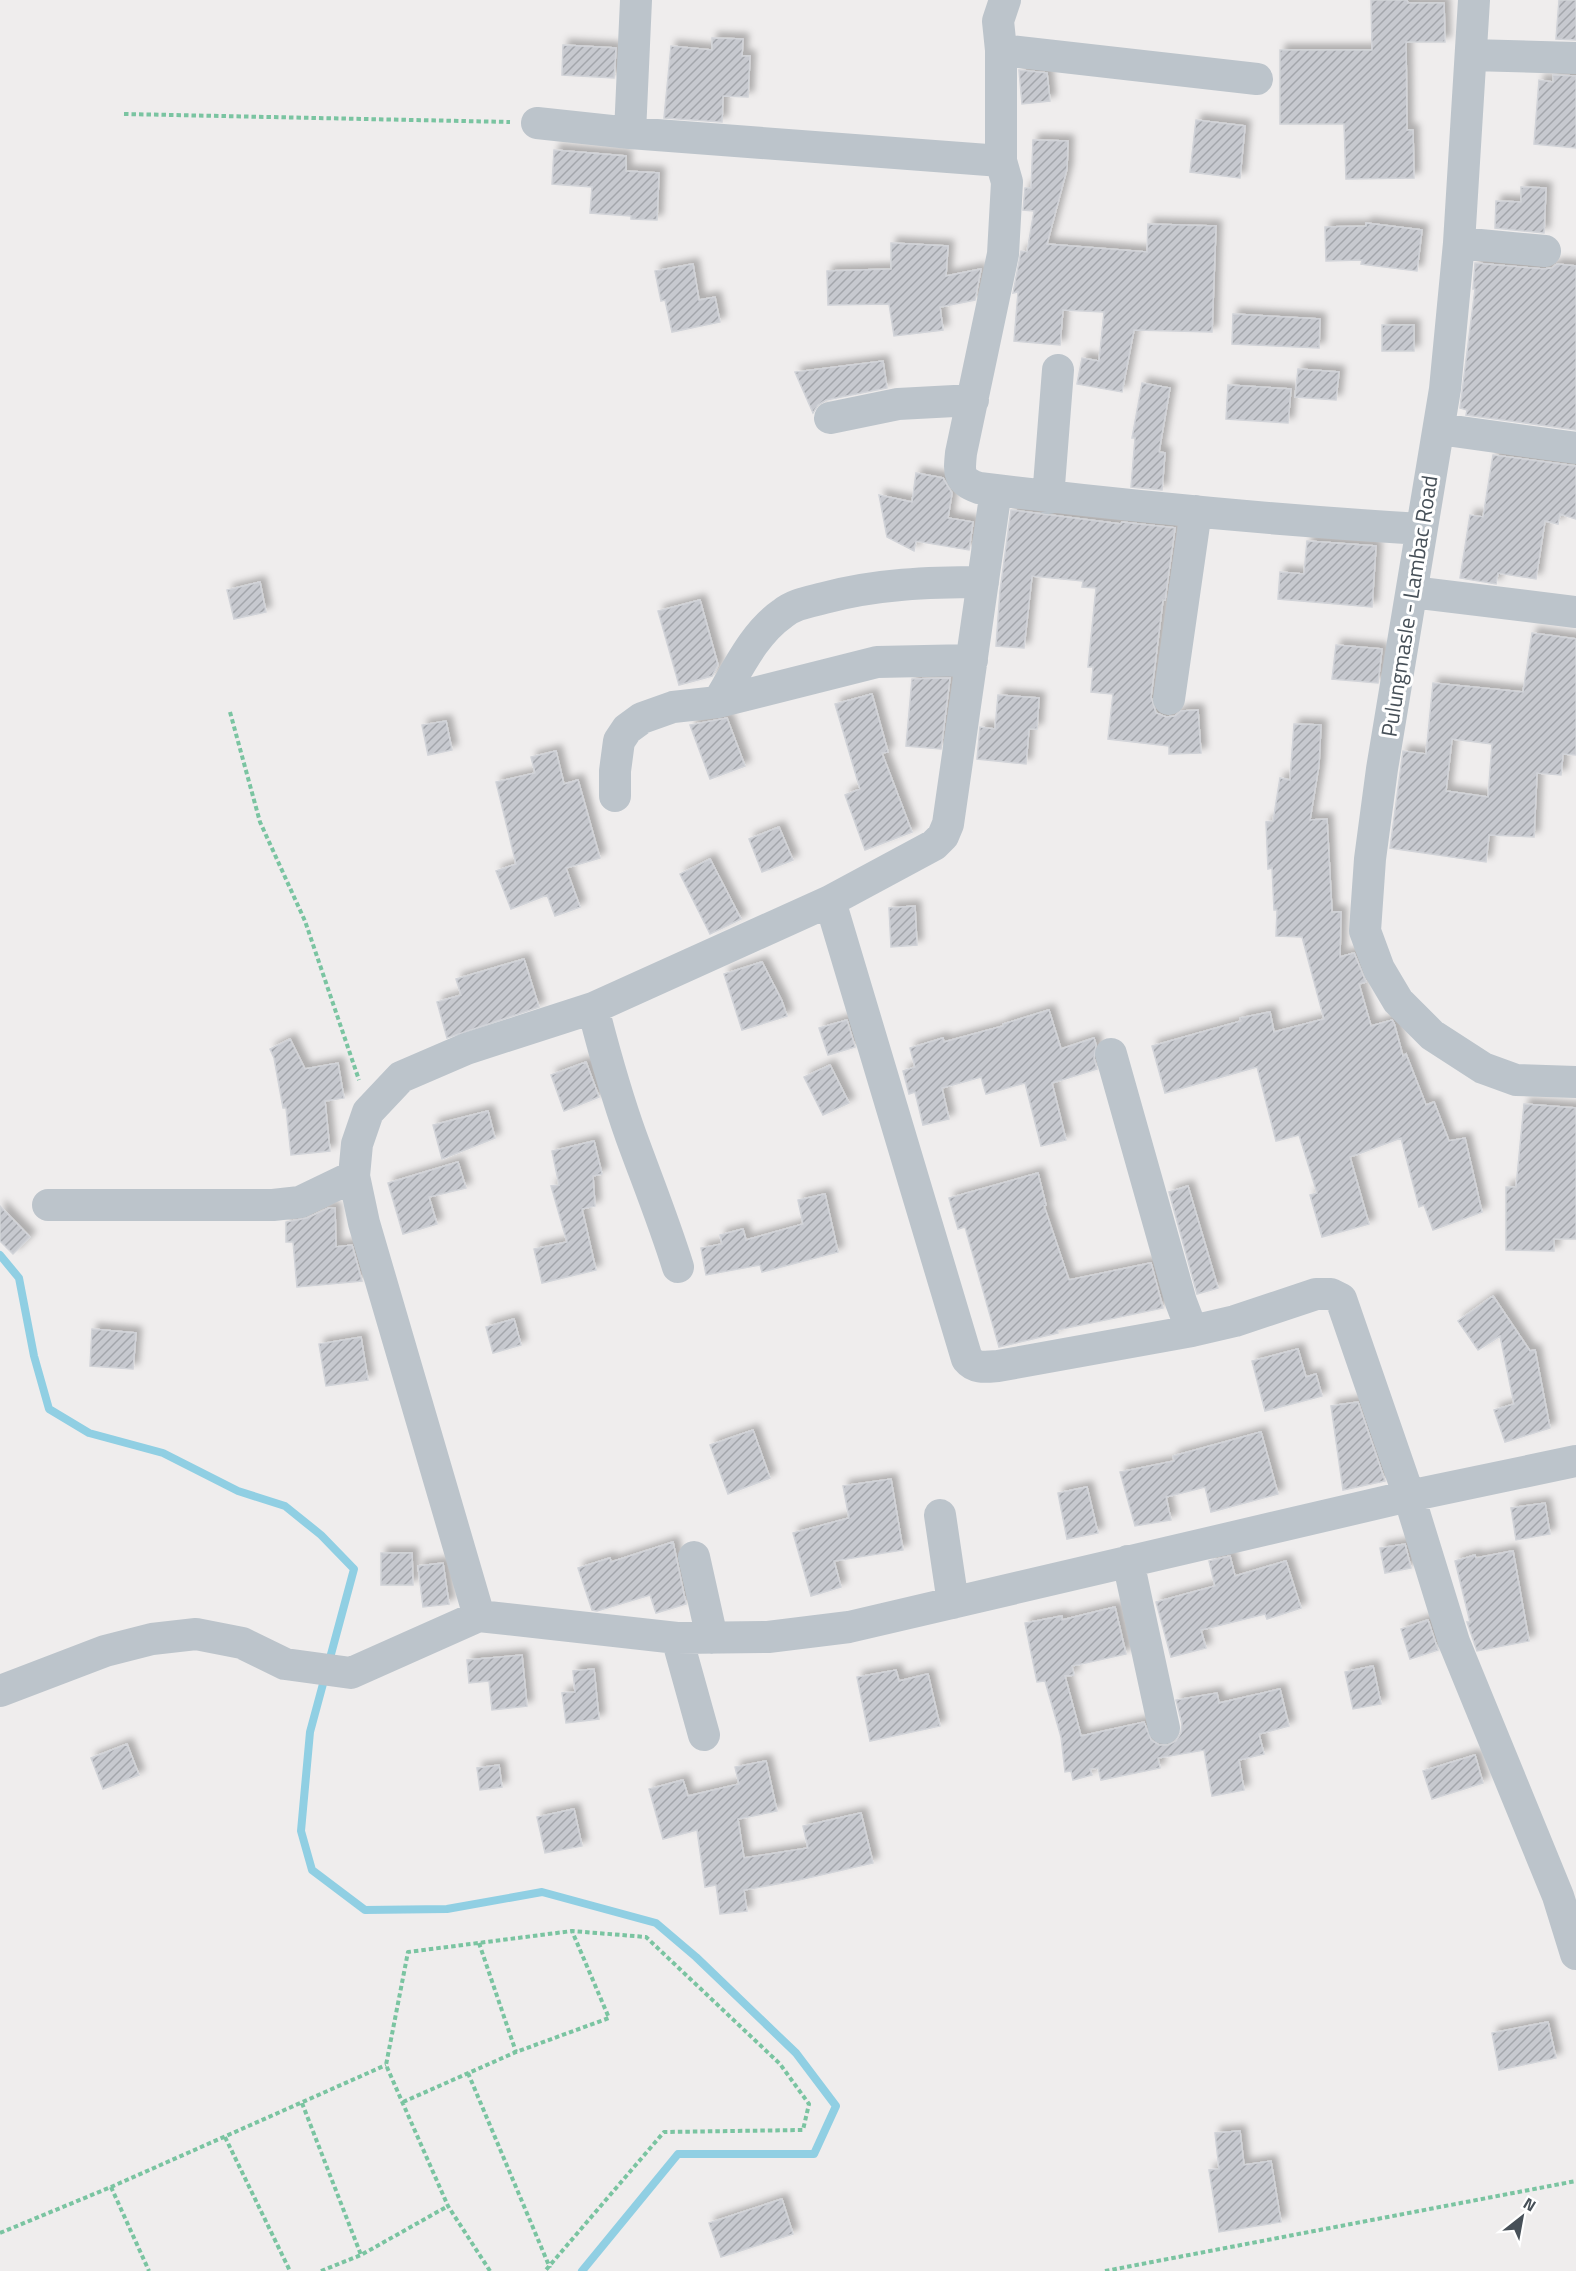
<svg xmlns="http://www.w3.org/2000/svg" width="1576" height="2271" font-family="'Titillium Web',sans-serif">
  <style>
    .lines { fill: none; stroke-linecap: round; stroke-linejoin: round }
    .stream { stroke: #90cfe3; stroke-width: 8 }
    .building { fill: url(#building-hatch); stroke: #d1d3d8; stroke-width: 1.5; fill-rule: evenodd; filter: url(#shadow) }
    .path { stroke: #7ac4a1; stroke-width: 4; stroke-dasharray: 4.5 3; stroke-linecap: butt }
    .minor { stroke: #bcc4cb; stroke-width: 32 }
    .labels { text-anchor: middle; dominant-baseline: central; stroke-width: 6; stroke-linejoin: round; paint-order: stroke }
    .street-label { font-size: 22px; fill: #475058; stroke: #fff }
  </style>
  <defs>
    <pattern id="building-hatch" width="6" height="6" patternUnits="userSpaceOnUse" patternTransform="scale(1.5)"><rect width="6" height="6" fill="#c7c9cf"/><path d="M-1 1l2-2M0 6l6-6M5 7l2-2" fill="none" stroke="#a3a6ab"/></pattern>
    <filter id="shadow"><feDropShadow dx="5.5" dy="-5.5" stdDeviation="3" flood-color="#0004"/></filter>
  </defs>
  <rect width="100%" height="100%" fill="#efeded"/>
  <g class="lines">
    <path class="stream" d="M 0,1255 L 19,1278 L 34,1356 L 49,1409 L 89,1433 L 163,1453 L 238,1491 L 285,1506 L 321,1535 L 354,1569 L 310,1732 L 301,1831 L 312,1870 L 365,1910 L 447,1909 L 542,1892 L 656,1923 L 696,1957 L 796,2053 L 836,2106 L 814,2154 L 678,2154 L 582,2271"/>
  </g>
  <path class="building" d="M 1371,0 L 1407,0 L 1408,3 L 1444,3 L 1445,42 L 1406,42 L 1407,130 L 1413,130 L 1414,178 L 1346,179 L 1344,124 L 1280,124 L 1280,50 L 1372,50 Z
    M 1559,0 L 1576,0 L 1576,40 L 1556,39 Z
    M 712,38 L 743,39 L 742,56 L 750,56 L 748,97 L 723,96 L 722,122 L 664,118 L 671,46 L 712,50 Z
    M 563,45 L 616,48 L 614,78 L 562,75 Z
    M 1019,70 L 1047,73 L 1050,101 L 1022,104 Z
    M 1553,75 L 1576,76 L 1576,148 L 1534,144 L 1539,80 L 1553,82 Z
    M 1196,120 L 1245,126 L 1240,178 L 1190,172 Z
    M 1033,140 L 1068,141 L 1067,169 L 1047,244 L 1147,252 L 1148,224 L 1216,226 L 1212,332 L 1134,330 L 1122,392 L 1077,384 L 1082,358 L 1099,361 L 1104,312 L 1063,310 L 1060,345 L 1014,341 L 1018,292 L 1013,293 L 1021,251 L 1027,252 L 1034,211 L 1023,210 L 1025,188 L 1031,188 Z
    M 554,150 L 626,156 L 626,171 L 659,173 L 657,220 L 631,219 L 631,216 L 590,213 L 592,187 L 552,184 Z
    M 1521,187 L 1546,188 L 1544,233 L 1495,228 L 1496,201 L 1521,202 Z
    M 1366,223 L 1422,230 L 1417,271 L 1361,264 L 1362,260 L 1326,261 L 1325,227 L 1366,226 Z
    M 891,243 L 948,246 L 946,276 L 981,269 L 975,300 L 940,307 L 943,330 L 894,336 L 889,304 L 828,305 L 827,271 L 891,269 Z
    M 1475,263 L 1543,269 L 1552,268 L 1557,264 L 1576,266 L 1576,430 L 1466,415 L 1467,410 L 1460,408 L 1475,289 L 1473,289 Z
    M 693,264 L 699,300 L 715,297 L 720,322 L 672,332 L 665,300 L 661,301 L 655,271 Z
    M 1233,314 L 1320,319 L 1319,348 L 1232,344 Z
    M 1382,325 L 1414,325 L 1414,351 L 1382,351 Z
    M 883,361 L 887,388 L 826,400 L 818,405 L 813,413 L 795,372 Z
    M 1298,369 L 1339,372 L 1336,400 L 1295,397 Z
    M 1142,383 L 1170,388 L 1159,452 L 1165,453 L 1162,490 L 1131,487 L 1135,438 L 1132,438 Z
    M 1228,385 L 1291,389 L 1288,423 L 1226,419 Z
    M 1493,455 L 1576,466 L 1576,519 L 1560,514 L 1558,524 L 1545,521 L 1536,579 L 1498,573 L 1496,584 L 1460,578 L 1470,515 L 1483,517 Z
    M 916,473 L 943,478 L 952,493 L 948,518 L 973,522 L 969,550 L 916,541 L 914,551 L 887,537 L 879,495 L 912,502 Z
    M 1011,510 L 1121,524 L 1122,522 L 1175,528 L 1165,600 L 1163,600 L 1151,697 L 1156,713 L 1166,717 L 1175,716 L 1181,711 L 1198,710 L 1201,753 L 1169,754 L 1169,746 L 1108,739 L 1113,694 L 1091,692 L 1093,667 L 1088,667 L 1096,588 L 1082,587 L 1083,581 L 1032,576 L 1024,648 L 996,646 L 1000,591 Z
    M 1307,541 L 1376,546 L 1372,607 L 1278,599 L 1280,572 L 1304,574 Z
    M 260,582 L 266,612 L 234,619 L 227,590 Z
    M 700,600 L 718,665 L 712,676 L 679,685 L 658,611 Z
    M 1532,633 L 1576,639 L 1576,755 L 1563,754 L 1561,775 L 1537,773 L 1534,837 L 1489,835 L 1486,862 L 1390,848 L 1403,751 L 1426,754 L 1433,683 L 1523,692 ZM 1452,739 L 1492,744 L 1488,797 L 1446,791 Z
    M 1336,645 L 1382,649 L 1378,683 L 1332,679 Z
    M 950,678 L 941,749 L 906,746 L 912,679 Z
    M 872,694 L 888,752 L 882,753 L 912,832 L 865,850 L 845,795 L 860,789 L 835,704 Z
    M 998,695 L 1039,698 L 1037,729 L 1029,729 L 1026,764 L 977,759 L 980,727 L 995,729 Z
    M 727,718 L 745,766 L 710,779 L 690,725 Z
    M 446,721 L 452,750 L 428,755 L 422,725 Z
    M 1294,724 L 1321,725 L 1319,765 L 1310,820 L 1327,819 L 1332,912 L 1341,912 L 1340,957 L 1354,953 L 1366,982 L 1359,984 L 1371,1026 L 1392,1020 L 1394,1023 L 1403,1056 L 1406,1054 L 1426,1105 L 1434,1102 L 1449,1141 L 1465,1138 L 1482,1212 L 1433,1230 L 1424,1205 L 1419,1207 L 1401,1138 L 1350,1157 L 1369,1224 L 1322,1237 L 1310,1195 L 1317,1193 L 1299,1135 L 1276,1141 L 1257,1067 L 1165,1093 L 1152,1046 L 1241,1021 L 1240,1018 L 1270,1012 L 1274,1032 L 1324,1019 L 1302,937 L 1276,936 L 1277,910 L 1274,910 L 1272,868 L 1268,869 L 1266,822 L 1273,821 L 1280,778 L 1290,780 Z
    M 556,751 L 564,784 L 578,780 L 600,858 L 566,868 L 580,907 L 555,916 L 547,895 L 511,909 L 496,871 L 516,864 L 496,782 L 535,773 L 531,757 Z
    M 779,827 L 793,860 L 762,872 L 749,839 Z
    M 710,859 L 741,919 L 710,934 L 680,874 Z
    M 915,906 L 917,945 L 891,947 L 889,908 Z
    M 524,959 L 539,1007 L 447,1038 L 437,1002 L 461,995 L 456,979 Z
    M 762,962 L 782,1001 L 787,1016 L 742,1030 L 724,974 Z
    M 1049,1010 L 1061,1049 L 1094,1038 L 1096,1045 L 1094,1058 L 1097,1069 L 1052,1083 L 1066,1140 L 1041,1146 L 1025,1083 L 986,1094 L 981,1077 L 942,1088 L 949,1119 L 923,1125 L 915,1092 L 909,1094 L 903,1071 L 915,1067 L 910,1048 L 943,1038 L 944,1042 L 1003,1026 L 1003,1024 Z
    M 847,1020 L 855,1047 L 828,1055 L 819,1028 Z
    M 290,1039 L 305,1069 L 338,1063 L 344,1098 L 325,1101 L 330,1151 L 291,1155 L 286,1108 L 283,1108 L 274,1058 L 270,1049 Z
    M 586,1062 L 599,1097 L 564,1111 L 551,1075 Z
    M 830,1065 L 849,1103 L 823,1115 L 804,1077 Z
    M 1524,1104 L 1576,1108 L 1576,1239 L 1554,1239 L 1554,1251 L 1506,1250 L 1506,1187 L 1516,1187 Z
    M 488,1111 L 495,1138 L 442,1159 L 433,1125 Z
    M 594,1141 L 602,1174 L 593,1176 L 595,1206 L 582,1209 L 596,1270 L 542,1283 L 534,1249 L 567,1242 L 551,1186 L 559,1185 L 552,1151 Z
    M 458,1162 L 466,1188 L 429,1197 L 437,1224 L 403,1234 L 388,1183 Z
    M 1038,1173 L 1046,1205 L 1044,1206 L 1069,1280 L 1151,1263 L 1163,1308 L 1057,1330 L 1058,1333 L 999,1347 L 965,1227 L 958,1229 L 949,1198 Z
    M 1188,1186 L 1218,1288 L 1197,1294 L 1169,1192 Z
    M 825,1194 L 838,1252 L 762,1272 L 760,1265 L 706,1275 L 701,1248 L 722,1244 L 720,1235 L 743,1229 L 746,1240 L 803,1224 L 798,1200 Z
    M 0,1206 L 30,1237 L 13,1254 L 0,1241 Z
    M 329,1208 L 335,1208 L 336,1247 L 352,1245 L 362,1281 L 297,1287 L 293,1242 L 286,1242 L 286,1222 L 307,1218 Z
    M 1493,1296 L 1530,1351 L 1535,1350 L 1550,1428 L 1505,1442 L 1494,1410 L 1514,1404 L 1500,1336 L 1478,1350 L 1458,1321 Z
    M 514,1319 L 521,1345 L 493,1353 L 486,1327 Z
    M 92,1329 L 136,1333 L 133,1369 L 90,1366 Z
    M 361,1337 L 368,1380 L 326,1386 L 319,1344 Z
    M 1298,1349 L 1306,1377 L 1316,1374 L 1322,1396 L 1265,1411 L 1252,1361 Z
    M 1358,1402 L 1385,1481 L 1343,1490 L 1331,1406 Z
    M 753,1430 L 770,1478 L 728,1494 L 710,1445 Z
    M 1261,1432 L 1278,1494 L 1211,1512 L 1205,1487 L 1166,1497 L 1171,1520 L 1135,1526 L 1120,1472 L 1174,1461 L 1173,1456 Z
    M 891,1479 L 903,1550 L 834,1561 L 841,1587 L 811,1596 L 793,1533 L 849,1518 L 843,1486 Z
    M 1087,1487 L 1098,1533 L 1067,1539 L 1058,1493 Z
    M 1545,1503 L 1550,1534 L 1516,1540 L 1511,1508 Z
    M 673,1542 L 686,1604 L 656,1613 L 650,1595 L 597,1611 L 592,1610 L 578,1568 L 610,1558 L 611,1562 Z
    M 1405,1544 L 1411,1568 L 1385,1573 L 1380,1548 Z
    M 1513,1551 L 1529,1641 L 1477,1651 L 1467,1622 L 1470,1622 L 1455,1561 L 1475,1555 L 1476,1558 Z
    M 381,1553 L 412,1553 L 413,1585 L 381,1585 Z
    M 1230,1556 L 1235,1576 L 1286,1561 L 1301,1608 L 1267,1619 L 1265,1614 L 1201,1630 L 1206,1648 L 1171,1657 L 1156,1602 L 1215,1586 L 1209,1561 Z
    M 443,1563 L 449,1604 L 423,1607 L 418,1566 Z
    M 1115,1607 L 1126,1654 L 1072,1666 L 1074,1675 L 1065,1676 L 1081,1736 L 1144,1722 L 1151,1740 L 1159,1745 L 1168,1745 L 1176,1741 L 1181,1733 L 1182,1724 L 1176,1700 L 1217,1693 L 1219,1703 L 1280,1689 L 1289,1726 L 1259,1734 L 1264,1754 L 1239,1760 L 1244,1790 L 1212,1796 L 1204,1750 L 1158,1758 L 1160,1768 L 1101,1780 L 1098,1768 L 1090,1769 L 1092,1775 L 1073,1780 L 1071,1771 L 1065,1772 L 1061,1737 L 1045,1681 L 1037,1682 L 1025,1623 L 1062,1616 L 1062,1620 Z
    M 1428,1620 L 1438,1650 L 1410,1659 L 1401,1629 Z
    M 522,1655 L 527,1706 L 492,1710 L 489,1681 L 469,1683 L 467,1660 Z
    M 1373,1666 L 1381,1704 L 1353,1709 L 1345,1672 Z
    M 594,1669 L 599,1719 L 566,1723 L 562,1693 L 575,1692 L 573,1671 Z
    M 896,1670 L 899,1681 L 928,1674 L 940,1726 L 870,1741 L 857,1677 Z
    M 127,1744 L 139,1775 L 103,1789 L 91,1758 Z
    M 1475,1755 L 1483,1783 L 1432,1799 L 1423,1771 Z
    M 766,1761 L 777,1811 L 738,1819 L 744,1858 L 808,1848 L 803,1826 L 861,1813 L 873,1863 L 799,1880 L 744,1890 L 747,1911 L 720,1914 L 716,1885 L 705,1887 L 697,1830 L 663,1839 L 649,1789 L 683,1780 L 688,1796 L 739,1784 L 735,1767 Z
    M 499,1765 L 502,1787 L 480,1790 L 477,1768 Z
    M 574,1809 L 582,1846 L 545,1853 L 537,1817 Z
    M 1548,2022 L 1556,2058 L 1499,2070 L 1492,2033 Z
    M 1240,2131 L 1244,2165 L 1271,2161 L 1281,2222 L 1219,2232 L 1209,2170 L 1219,2169 L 1215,2133 Z
    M 782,2199 L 793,2234 L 721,2257 L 709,2223 Z"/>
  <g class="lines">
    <path class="path" d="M 124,114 L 510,122
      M 230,712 L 260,822 L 305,921 L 359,1080
      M 479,1943 L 516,2052
      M 468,2073 L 550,2268
      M 403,2102 L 516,2052 L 609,2018 L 572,1931
      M 302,2103 L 361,2255
      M 225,2137 L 290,2271
      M 111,2187 L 149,2271
      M 0,2233 L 111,2187 L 386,2065
      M 321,2271 L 361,2255 L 448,2206
      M 490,2271 L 448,2206 L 386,2065 L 408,1952 L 572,1931 L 646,1937 L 780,2064 L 809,2104 L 803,2130 L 664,2132 L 545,2271
      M 1105,2271 L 1576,2181"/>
    <path class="minor" d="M 1474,0 L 1459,243 L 1445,389 L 1382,769 L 1370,859 L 1365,931 L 1379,969 L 1398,1001 L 1432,1035 L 1483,1068 L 1516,1080 L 1576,1082
      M 1001,50 L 1257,79
      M 1471,55 L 1576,58
      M 537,123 L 630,133 L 1001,161 L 1007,182 L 1003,254 L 961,453 C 959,473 958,481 979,488 C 1126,506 1273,520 1421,529
      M 630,133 L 636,0
      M 1001,161 L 1001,50 L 998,21 L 1005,0
      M 1459,243 L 1545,251
      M 830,418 L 898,404 L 973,400
      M 1439,429 L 1576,448
      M 1048,498 L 1058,370
      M 1412,592 L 1576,612
      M 1169,699 L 1196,511
      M 718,702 C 736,673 753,634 782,614 C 794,604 809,602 824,598 C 876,584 929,582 983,582
      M 615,796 L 615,771 L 619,741 L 627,729 L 642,718 L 673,707 L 718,702 L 877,662 L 972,660
      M 830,901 L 967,1359 C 975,1369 986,1367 998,1366 L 1192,1331 L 1235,1321 L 1316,1294 L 1331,1294 L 1341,1299 L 1409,1496 L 1454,1642 L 1558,1896 L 1576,1954
      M 593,1008 C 604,1051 616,1094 631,1136 C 647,1180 664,1222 678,1267
      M 1111,1054 L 1181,1302 L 1192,1331
      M 48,1205 L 273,1205 L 300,1202 L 354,1176
      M 940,1515 L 953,1603
      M 694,1557 L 712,1638
      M 1128,1561 L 1164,1728
      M 479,1616 L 364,1223 L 354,1176 L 357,1144 L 368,1112 L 401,1077 L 466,1049 L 593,1008 L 830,901 L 934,845 L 943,836 L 948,824 L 996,490
      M 677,1638 L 704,1735
      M 0,1691 L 105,1651 L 152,1639 L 196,1634 L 242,1643 L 285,1664 L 351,1673 L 479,1616 L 677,1638 L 768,1637 L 849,1627 L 1409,1496 L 1576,1461"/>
  </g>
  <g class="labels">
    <g class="street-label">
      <text transform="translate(1409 606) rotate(-81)">Pulungmasle - Lambac Road</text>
    </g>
  </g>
  <g transform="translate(1522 2217) rotate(31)" stroke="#ffffff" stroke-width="4.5" paint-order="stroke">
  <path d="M0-4.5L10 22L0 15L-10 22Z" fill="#475058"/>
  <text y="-9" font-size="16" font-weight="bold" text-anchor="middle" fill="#475058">N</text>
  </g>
</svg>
